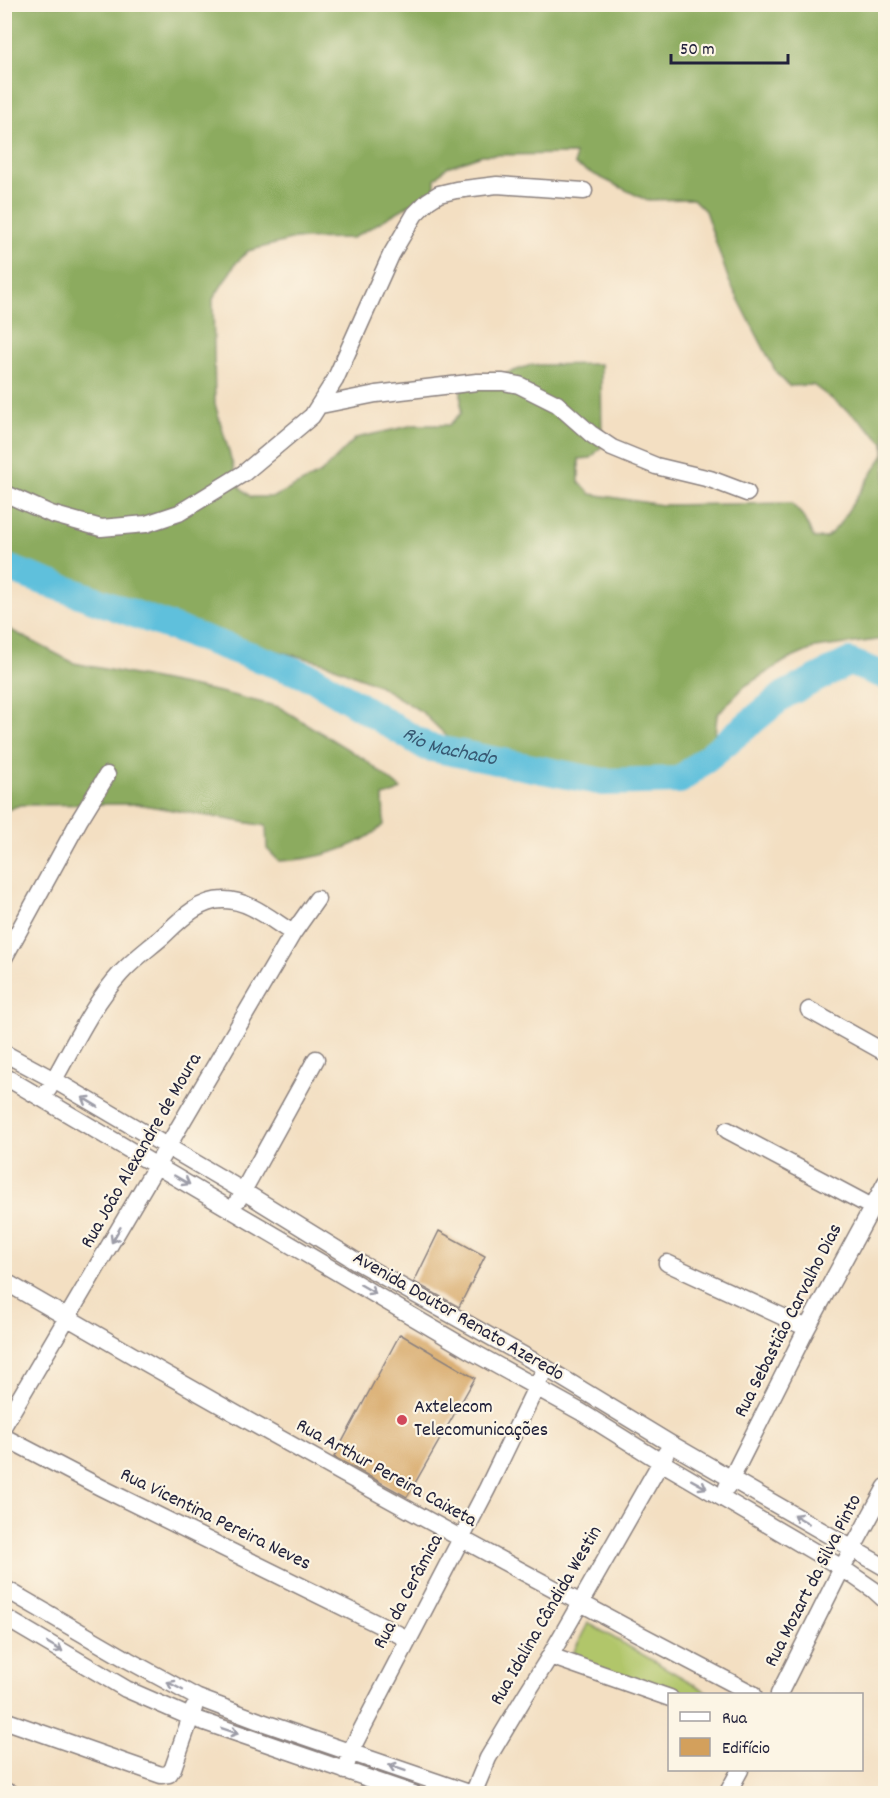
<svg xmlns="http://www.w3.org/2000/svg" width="890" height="1798" font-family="Dekko,sans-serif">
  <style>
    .green { fill: #b1c66a; stroke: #6a7452; stroke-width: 1.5 }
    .forest { fill: #8cab5e; stroke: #57664c; stroke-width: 1.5; fill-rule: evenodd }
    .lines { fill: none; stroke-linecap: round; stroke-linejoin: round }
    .river { stroke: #5ec0dc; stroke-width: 28 }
    .building { fill: #d3a05c }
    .minor-casing { stroke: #8a807e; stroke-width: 19 }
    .minor { stroke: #fff; stroke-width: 16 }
    .oneway { stroke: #9c9ca7 }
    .poi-dot { fill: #d1495b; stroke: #fcf5e5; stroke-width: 2 }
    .labels { text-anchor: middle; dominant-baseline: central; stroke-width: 4.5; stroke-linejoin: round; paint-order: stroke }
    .street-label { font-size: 20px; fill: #22223b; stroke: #fcf5e5 }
    .poi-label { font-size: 20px; fill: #22223b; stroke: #fcf5e5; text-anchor: start }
    .water-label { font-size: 21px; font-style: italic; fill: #375973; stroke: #fcf5e5 }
  </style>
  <rect width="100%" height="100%" fill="#fcf5e5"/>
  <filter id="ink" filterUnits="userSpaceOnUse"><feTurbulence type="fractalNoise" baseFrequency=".0167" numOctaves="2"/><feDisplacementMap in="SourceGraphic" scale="12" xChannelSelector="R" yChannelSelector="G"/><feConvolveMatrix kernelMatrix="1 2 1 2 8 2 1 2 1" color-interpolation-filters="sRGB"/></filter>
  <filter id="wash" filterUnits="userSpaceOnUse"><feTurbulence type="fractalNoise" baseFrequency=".008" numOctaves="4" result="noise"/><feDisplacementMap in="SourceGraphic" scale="24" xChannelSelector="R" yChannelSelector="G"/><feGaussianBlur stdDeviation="1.35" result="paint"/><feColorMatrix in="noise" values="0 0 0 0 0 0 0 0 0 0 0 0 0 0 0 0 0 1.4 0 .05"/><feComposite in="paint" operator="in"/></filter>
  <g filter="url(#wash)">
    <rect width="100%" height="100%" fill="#f3dfc2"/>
    <path class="green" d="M 588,1623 L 711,1694 L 679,1694 L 570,1659 Z"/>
    <path class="forest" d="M 5,5 L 885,5 L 885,639 L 815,648 L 785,661 L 745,686 L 717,715 L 712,765 L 697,777 L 571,779 L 508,754 L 466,755 L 422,712 L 378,685 L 325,663 L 101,607 L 17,571 L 5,562 ZM 575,154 L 575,165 L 646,200 L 693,199 L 705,211 L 729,281 L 777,374 L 789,386 L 813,385 L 860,420 L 884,443 L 884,455 L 838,526 L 826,538 L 814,538 L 802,515 L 791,503 L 662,505 L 591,494 L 579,482 L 579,459 L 591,458 L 602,446 L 601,364 L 531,365 L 461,389 L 461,413 L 449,425 L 414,425 L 356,438 L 321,473 L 274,497 L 251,497 L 239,486 L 215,404 L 213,299 L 236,263 L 248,251 L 295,239 L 353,238 L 435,190 L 435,179 L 447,167 L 482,155 Z
      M 5,627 L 74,663 L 220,692 L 279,707 L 364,759 L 401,789 L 395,793 L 383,796 L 384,824 C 359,849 313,860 279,861 L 267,849 L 266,826 L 137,804 L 20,805 L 5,811 Z"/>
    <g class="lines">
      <path class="river" id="s1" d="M 4,567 L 313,678 L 427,747 L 603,782 L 680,780 L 784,695 L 849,662 L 886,676"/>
    </g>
    <g id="blocks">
      <path class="building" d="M 439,1231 L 485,1256 L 459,1307 L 414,1282 Z
        M 400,1334 L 475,1378 L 407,1497 L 334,1457 Z"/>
    </g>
  </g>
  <g filter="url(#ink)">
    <use href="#blocks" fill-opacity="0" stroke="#8a807e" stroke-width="1.5"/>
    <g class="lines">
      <g class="minor-casing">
        <path id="minor" d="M 321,405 L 376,394 L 477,382 L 503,382 L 519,385 L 557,404 L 591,434 L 612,448 L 656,466 L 710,479 L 747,493
          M 4,493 L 51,514 L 101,528 L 146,524 L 179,513 L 244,473 L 312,416 L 335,380 L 391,255 L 415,214 L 428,201 L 439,194 L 456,190 L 497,185 L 584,191
          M 4,958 L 80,819 L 107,775
          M 809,1010 L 886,1053
          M 4,1053 L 54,1080 L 243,1191 L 356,1261 L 546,1368 L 671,1444 L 886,1568
          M 4,1076 L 471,1351 L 581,1412 L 661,1462 L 842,1568 L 874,1590 L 886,1601
          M 48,1090 C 71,1051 90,1007 121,973 C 133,960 148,949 162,937 C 179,921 198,900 223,900 C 248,899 273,921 293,933
          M 727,1130 L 872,1207
          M 238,1200 L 316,1059
          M 667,1263 L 807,1328
          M 4,1281 C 251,1425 500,1562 753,1694
          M 4,1425 L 293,933 L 317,899
          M 4,1437 L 100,1487 L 408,1639
          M 727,1487 L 807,1328 L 886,1182
          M 4,1588 L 128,1660 L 198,1698 L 259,1721 L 472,1794
          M 4,1617 L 126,1689 L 190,1717 L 414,1794
          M 550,1656 L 670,1698
          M 779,1694 L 842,1568 L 886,1487
          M 4,1720 L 161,1775 L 169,1774 L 173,1768 L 194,1708
          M 345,1771 L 350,1752 L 487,1489 L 541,1377
          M 4,1791 L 12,1794
          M 473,1794 L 488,1758 L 525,1696 L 550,1656 L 666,1453
          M 727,1794 L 740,1770"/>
      </g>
      <use href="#minor" class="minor"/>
    </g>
    <defs><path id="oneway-shaft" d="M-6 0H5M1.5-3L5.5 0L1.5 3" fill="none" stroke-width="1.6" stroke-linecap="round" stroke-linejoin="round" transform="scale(1.5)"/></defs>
    <g class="oneway">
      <use href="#oneway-shaft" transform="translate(90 1102) rotate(-149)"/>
      <use href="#oneway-shaft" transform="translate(182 1180) rotate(30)"/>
      <use href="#oneway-shaft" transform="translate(116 1235) rotate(120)"/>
      <use href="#oneway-shaft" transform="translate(368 1289) rotate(30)"/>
      <use href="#oneway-shaft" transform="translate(699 1484) rotate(29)"/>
      <use href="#oneway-shaft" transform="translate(801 1519) rotate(-150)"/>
      <use href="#oneway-shaft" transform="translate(55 1647) rotate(30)"/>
      <use href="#oneway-shaft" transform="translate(175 1686) rotate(-152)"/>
      <use href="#oneway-shaft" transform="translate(230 1731) rotate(19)"/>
      <use href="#oneway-shaft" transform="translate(397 1768) rotate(-161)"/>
    </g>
  </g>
  <circle class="poi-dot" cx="402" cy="1420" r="6"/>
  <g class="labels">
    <g class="street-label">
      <text transform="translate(142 1151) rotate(-60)">Rua João Alexandre de Moura</text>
      <text transform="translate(458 1317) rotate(30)">Avenida Doutor Renato Azeredo</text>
      <text transform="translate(789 1321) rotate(-63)">Rua Sebastião Carvalho Dias</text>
      <text transform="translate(386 1474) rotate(29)">Rua Arthur Pereira Caixeta</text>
      <text transform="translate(215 1520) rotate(26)">Rua Vicentina Pereira Neves</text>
      <text transform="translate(814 1581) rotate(-63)">Rua Mozart da Silva Pinto</text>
      <text transform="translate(409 1592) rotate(-62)">Rua da Cerâmica</text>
      <text transform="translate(547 1616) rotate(-60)">Rua Idalina Cândida Westin</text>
    </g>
    <g class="poi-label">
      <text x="414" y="1408">Axtelecom<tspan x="414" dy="23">Telecomunicações</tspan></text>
    </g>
    <g class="water-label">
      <text stroke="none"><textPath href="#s1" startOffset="483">Rio Machado</textPath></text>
    </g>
  </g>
  <rect width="890" height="1798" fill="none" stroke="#fcf5e5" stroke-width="24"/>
  <rect x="668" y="1693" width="195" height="78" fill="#fcf5e5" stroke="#a5a1a1" stroke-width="1.5"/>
  <rect x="680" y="1712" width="30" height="9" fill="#ffffff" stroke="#a5a1a1" stroke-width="1.5"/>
  <text x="722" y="1723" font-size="18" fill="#22223b">Rua</text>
  <rect x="680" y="1738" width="30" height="18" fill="#d3a05c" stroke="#a5a1a1" stroke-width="1.5"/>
  <text x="722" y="1753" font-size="18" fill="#22223b">Edifício</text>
  <path d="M671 54v9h117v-9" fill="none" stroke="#22223b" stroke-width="3"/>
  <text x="680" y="54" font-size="18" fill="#22223b" stroke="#fcf5e5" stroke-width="4.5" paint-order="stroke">50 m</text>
</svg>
